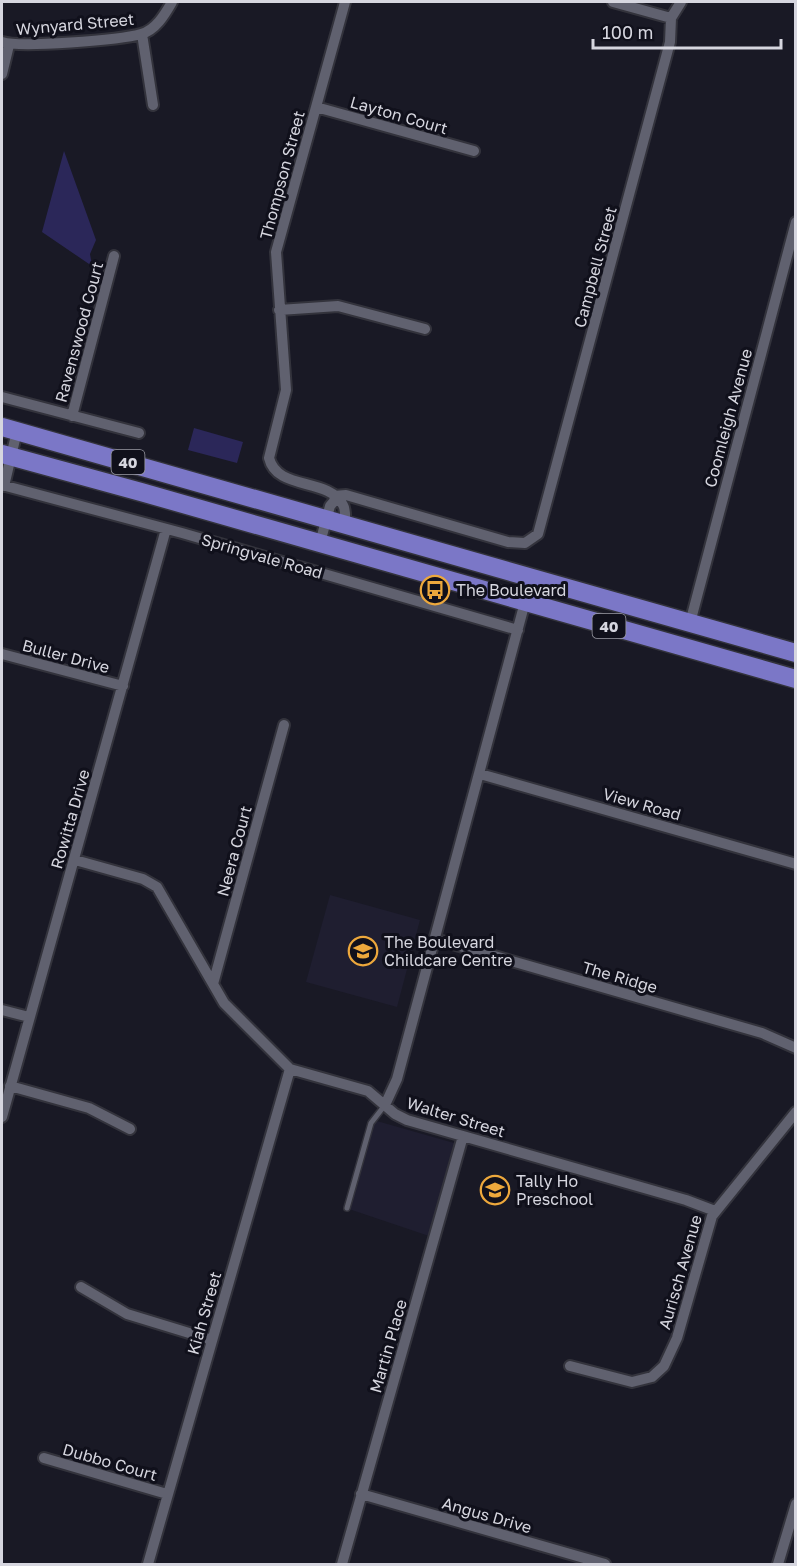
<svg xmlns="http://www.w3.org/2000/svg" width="797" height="1566" font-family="'Golos Text',sans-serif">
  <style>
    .built { fill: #1f1e30 }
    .green { fill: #2b2759 }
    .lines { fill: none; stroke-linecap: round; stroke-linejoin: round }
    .lane-casing { stroke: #33333c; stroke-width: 8 }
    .street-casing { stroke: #33333c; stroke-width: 14 }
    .highway-casing { stroke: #33333c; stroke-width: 21 }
    .lane { stroke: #60616f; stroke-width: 5 }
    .street { stroke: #60616f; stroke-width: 10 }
    .highway { stroke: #7b77c7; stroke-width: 18 }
    .labels { text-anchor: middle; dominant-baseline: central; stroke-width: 6; stroke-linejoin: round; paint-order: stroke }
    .shield { fill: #10101b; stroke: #9b9ba4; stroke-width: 1.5 }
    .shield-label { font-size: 15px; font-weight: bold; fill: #d6d6df }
    .street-label { font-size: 16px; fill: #d6d6df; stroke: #10101b }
    .poi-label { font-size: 16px; fill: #d6d6df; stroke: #10101b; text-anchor: start }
  </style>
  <rect width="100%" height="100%" fill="#191925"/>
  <path class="built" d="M 330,895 L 420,920 L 397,1007 L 306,982 Z
    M 370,1119 L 454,1143 L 429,1236 L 343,1207 Z"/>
  <path class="green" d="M 64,151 L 96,240 L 90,254 L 92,266 L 42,232 Z
    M 194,428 L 243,442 L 237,463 L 188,450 Z"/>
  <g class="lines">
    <g class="lane-casing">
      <path id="lane" d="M 347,1208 L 371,1123 L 385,1105"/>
    </g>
    <g class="street-casing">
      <path id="street" d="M 613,2 L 671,18
        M 142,34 L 153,105
        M 2,42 C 20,48 120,40 141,34 C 156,30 165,14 172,2
        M 2,74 L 9,45
        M 316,107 L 474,151
        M 279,310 L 338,306 L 425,329
        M 2,397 L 139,433
        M 72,416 L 114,256
        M 2,485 L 182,533 L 518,630
        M 4,486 L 17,431
        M 334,496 L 346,495 L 508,542 L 525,543 L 538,534 L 670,42 L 671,18 L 681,2
        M 345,524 C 345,519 346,510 343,505 C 328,477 277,491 269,458 L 286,390 L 276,252 L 345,2
        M 320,543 L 330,506 L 336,499
        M 690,623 L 796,222
        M 2,654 L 123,686
        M 480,774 L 796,864
        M 75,860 L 143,879 L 157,887 L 224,1003 L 290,1069 L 368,1091 L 395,1114 L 407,1120 L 686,1200 L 715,1211
        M 435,939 L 762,1033 L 796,1048
        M 213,984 L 284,725
        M 2,1010 L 29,1017
        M 10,1086 L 89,1108 L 130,1129
        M 385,1105 L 397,1079 L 525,602
        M 2,1117 L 166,529
        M 81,1287 L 127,1314 L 212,1340
        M 570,1366 L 632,1382 L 652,1377 L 664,1366 L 677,1338 L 712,1216 L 796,1112
        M 44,1458 L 167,1494
        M 361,1494 L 605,1564
        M 148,1564 L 290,1069
        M 342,1564 L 463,1136
        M 778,1564 L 796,1504"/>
    </g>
    <g class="highway-casing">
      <path id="highway" d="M 2,427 L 796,653
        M 2,454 L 141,492 L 796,679"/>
    </g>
    <use href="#lane" class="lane"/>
    <use href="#street" class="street"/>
    <use href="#highway" class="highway"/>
  </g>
  <defs>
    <g id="bus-ring" transform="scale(1.5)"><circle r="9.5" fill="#10101b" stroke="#eda83c" stroke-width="1.5"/><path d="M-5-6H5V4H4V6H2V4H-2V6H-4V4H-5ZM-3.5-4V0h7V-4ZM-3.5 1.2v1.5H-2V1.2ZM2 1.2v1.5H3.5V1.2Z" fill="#eda83c"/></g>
    <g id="school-ring" transform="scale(1.5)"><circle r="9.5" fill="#10101b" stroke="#eda83c" stroke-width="1.5"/><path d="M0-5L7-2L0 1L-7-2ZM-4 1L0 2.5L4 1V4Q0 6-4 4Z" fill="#eda83c"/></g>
  </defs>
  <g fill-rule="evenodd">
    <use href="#bus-ring" x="435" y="590"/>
    <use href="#school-ring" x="363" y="951"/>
    <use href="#school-ring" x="495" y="1190"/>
  </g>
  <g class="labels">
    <g class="shield">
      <rect x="111.5" y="450" width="33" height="24" rx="4.5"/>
      <rect x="592.5" y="614" width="33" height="24" rx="4.5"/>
    </g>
    <g class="shield-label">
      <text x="128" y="462">40</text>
      <text x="609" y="626">40</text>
    </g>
    <g class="street-label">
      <text transform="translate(75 24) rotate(-5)">Wynyard Street</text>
      <text transform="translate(399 115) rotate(16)">Layton Court</text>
      <text transform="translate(282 175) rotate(-75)">Thompson Street</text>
      <text transform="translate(595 267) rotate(-75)">Campbell Street</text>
      <text transform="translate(79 332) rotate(-75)">Ravenswood Court</text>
      <text transform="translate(728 418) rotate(-75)">Coomleigh Avenue</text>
      <text transform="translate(262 556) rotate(16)">Springvale Road</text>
      <text transform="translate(66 656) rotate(15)">Buller Drive</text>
      <text transform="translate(642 804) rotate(16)">View Road</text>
      <text transform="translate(70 819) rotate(-74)">Rowitta Drive</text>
      <text transform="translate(234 851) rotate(-75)">Neera Court</text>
      <text transform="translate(620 977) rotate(16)">The Ridge</text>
      <text transform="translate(456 1117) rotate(17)">Walter Street</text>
      <text transform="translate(680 1272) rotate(-74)">Aurisch Avenue</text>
      <text transform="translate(204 1313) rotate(-74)">Kiah Street</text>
      <text transform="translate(388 1346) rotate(-74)">Martin Place</text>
      <text transform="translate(110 1462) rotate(16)">Dubbo Court</text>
      <text transform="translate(487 1515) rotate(16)">Angus Drive</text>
    </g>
    <g class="poi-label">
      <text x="456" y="590">The Boulevard</text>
      <text x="384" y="942">The Boulevard<tspan x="384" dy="18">Childcare Centre</tspan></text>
      <text x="516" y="1181">Tally Ho<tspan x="516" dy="18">Preschool</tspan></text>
    </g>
  </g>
  <rect width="797" height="1566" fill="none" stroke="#d6d6df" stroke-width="6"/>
  <path d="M593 39v9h188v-9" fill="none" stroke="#d6d6df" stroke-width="3"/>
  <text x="602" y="39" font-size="18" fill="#d6d6df" stroke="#10101b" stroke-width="4.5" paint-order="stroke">100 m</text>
</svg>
